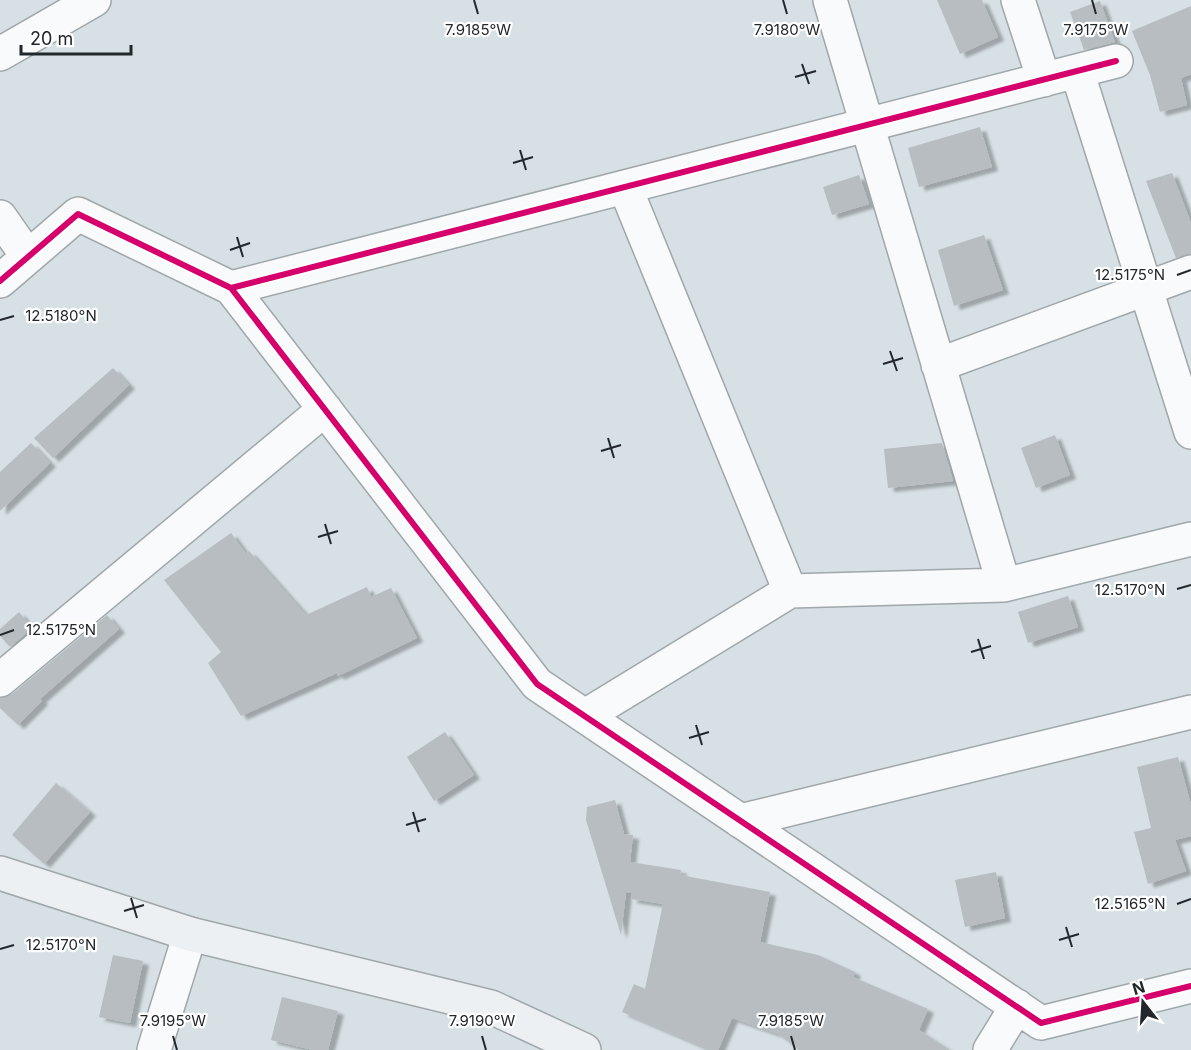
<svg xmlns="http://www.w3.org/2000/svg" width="1191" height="1050" font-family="Inter,sans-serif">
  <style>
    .building { fill: #b7bdc1; filter: url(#shadow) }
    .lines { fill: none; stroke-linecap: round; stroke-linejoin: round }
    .street-casing { stroke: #a0a7aa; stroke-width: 36 }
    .secondary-casing { stroke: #a0a7aa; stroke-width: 36 }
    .street { stroke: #f9fafb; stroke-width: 33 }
    .secondary { stroke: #ecf0f2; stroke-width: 33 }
    .cycleway-casing { stroke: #fff; stroke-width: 10 }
    .cycleway { stroke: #d6006c; stroke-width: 6 }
    .ticks { fill: none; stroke: #21272a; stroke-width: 2 }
    .ticks-label { font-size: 15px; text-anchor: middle; fill: #21272a; stroke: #fff; stroke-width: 4.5; stroke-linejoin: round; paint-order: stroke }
  </style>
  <defs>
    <filter id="shadow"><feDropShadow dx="6" dy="4" stdDeviation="1.5" flood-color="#0004"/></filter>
  </defs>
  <rect width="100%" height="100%" fill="#d7e0e4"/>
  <path class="building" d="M 937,0 L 982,0 L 998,37 L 960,54 Z
    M 1100,1 L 1115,42 L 1084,50 L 1070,12 Z
    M 1191,6 L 1191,74 L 1181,78 L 1187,105 L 1160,112 L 1150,75 L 1132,31 Z
    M 980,127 L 992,167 L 919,187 L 908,148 Z
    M 1172,173 L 1191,223 L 1191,254 L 1176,258 L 1146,181 Z
    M 859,175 L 869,204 L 832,215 L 823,187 Z
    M 984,235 L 1003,290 L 954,306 L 938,250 Z
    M 113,368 L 129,385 L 53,458 L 34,438 Z
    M 1055,435 L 1070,475 L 1036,488 L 1021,448 Z
    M 31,443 L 50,463 L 0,511 L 0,472 Z
    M 942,443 L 953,481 L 888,488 L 884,449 Z
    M 231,533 L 246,554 L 249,551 L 306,615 L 367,587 L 371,597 L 391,588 L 417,638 L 338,676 L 337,673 L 241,716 L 208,663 L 221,652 L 164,580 Z
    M 1068,596 L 1078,627 L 1028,643 L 1018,612 Z
    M 19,612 L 32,628 L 10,647 L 0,636 L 0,629 Z
    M 107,615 L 119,629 L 40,699 L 42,701 L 18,725 L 0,708 L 0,698 L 12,694 Z
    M 445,732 L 474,775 L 434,801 L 407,757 Z
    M 1178,757 L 1191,805 L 1191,836 L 1175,840 L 1186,871 L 1148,884 L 1134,832 L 1151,828 L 1137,767 Z
    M 56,783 L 90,812 L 44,864 L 12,835 Z
    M 615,800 L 624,834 L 633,835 L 630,862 L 681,870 L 680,875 L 770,892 L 760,942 L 818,955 L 855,972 L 853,977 L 928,1009 L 919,1030 L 950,1050 L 799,1050 L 778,1034 L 732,1018 L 718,1050 L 711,1050 L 622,1012 L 634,984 L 645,989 L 663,904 L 631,899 L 632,893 L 626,892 L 621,935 L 586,820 L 587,807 Z
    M 996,872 L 1005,918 L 965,927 L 955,880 Z
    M 113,955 L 143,961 L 130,1023 L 99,1017 Z
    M 282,997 L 338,1011 L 328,1050 L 313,1050 L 271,1040 Z"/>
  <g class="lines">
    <g class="street-casing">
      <path id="street" d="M 830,0 L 1004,585
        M 1018,0 L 1044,80
        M 0,54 L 94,0
        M 1077,71 L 1191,432
        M 625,187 L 790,591
        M 0,217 L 28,257
        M 0,281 L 78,214 L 231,288 L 537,684 L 1041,1023 L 1191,986
        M 231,288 L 1116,61
        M 938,365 L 1191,272
        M 0,680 L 325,409
        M 585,716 L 790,591 L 1004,585 L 1191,539
        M 740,821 L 1191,712
        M 154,1050 L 190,934
        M 990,1050 L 1017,1006"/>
    </g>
    <g class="secondary-casing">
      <path id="secondary" d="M 0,873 L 190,934 L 491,1007 L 584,1050"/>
    </g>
    <use href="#street" class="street"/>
    <use href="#secondary" class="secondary"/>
    <g class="cycleway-casing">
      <path id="cycleway" d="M 0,281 L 78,214 L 231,288 L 537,684 L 1041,1023 L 1191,986
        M 231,288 L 1116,61"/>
    </g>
    <use href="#cycleway" class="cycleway"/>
  </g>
  <path class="ticks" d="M 474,0 L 478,14M 783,0 L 787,14M 1092,0 L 1096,14M 802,64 L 809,84M 795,77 L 816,71M 520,150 L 526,170M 513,163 L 533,157M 237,237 L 243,257M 230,250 L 250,243M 1177,275 L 1191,270M 0,320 L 14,316M 890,351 L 897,371M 883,364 L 903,358M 608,438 L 614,458M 601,451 L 621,445M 325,524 L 331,544M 318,537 L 338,531M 1177,589 L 1191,585M 0,635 L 14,630M 978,639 L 984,659M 971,652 L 991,646M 696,725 L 702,745M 689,738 L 709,732M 413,812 L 419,832M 406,825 L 426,819M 131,898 L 137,918M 1177,904 L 1191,899M 124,911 L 144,905M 1066,927 L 1072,947M 1059,940 L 1079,934M 0,949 L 14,945M 173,1036 L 177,1050M 482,1036 L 486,1050M 791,1036 L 795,1050"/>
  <g class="ticks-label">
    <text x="1096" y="35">7.9175°W</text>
    <text x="478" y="35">7.9185°W</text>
    <text x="787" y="35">7.9180°W</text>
    <text x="1130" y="280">12.5175°N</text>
    <text x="61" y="321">12.5180°N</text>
    <text x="1130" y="595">12.5170°N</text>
    <text x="61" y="635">12.5175°N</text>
    <text x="1130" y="909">12.5165°N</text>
    <text x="61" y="950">12.5170°N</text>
    <text x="173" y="1026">7.9195°W</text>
    <text x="482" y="1026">7.9190°W</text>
    <text x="791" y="1026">7.9185°W</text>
  </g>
  <g transform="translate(1143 1002) rotate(343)" stroke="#ffffff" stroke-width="4.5" paint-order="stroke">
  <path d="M0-4.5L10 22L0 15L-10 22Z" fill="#21272a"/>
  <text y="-9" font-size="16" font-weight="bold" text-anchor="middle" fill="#21272a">N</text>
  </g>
  <path d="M21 45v9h110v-9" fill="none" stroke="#21272a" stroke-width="3"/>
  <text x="30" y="45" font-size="18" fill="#21272a" stroke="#ffffff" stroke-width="4.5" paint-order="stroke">20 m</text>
</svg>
